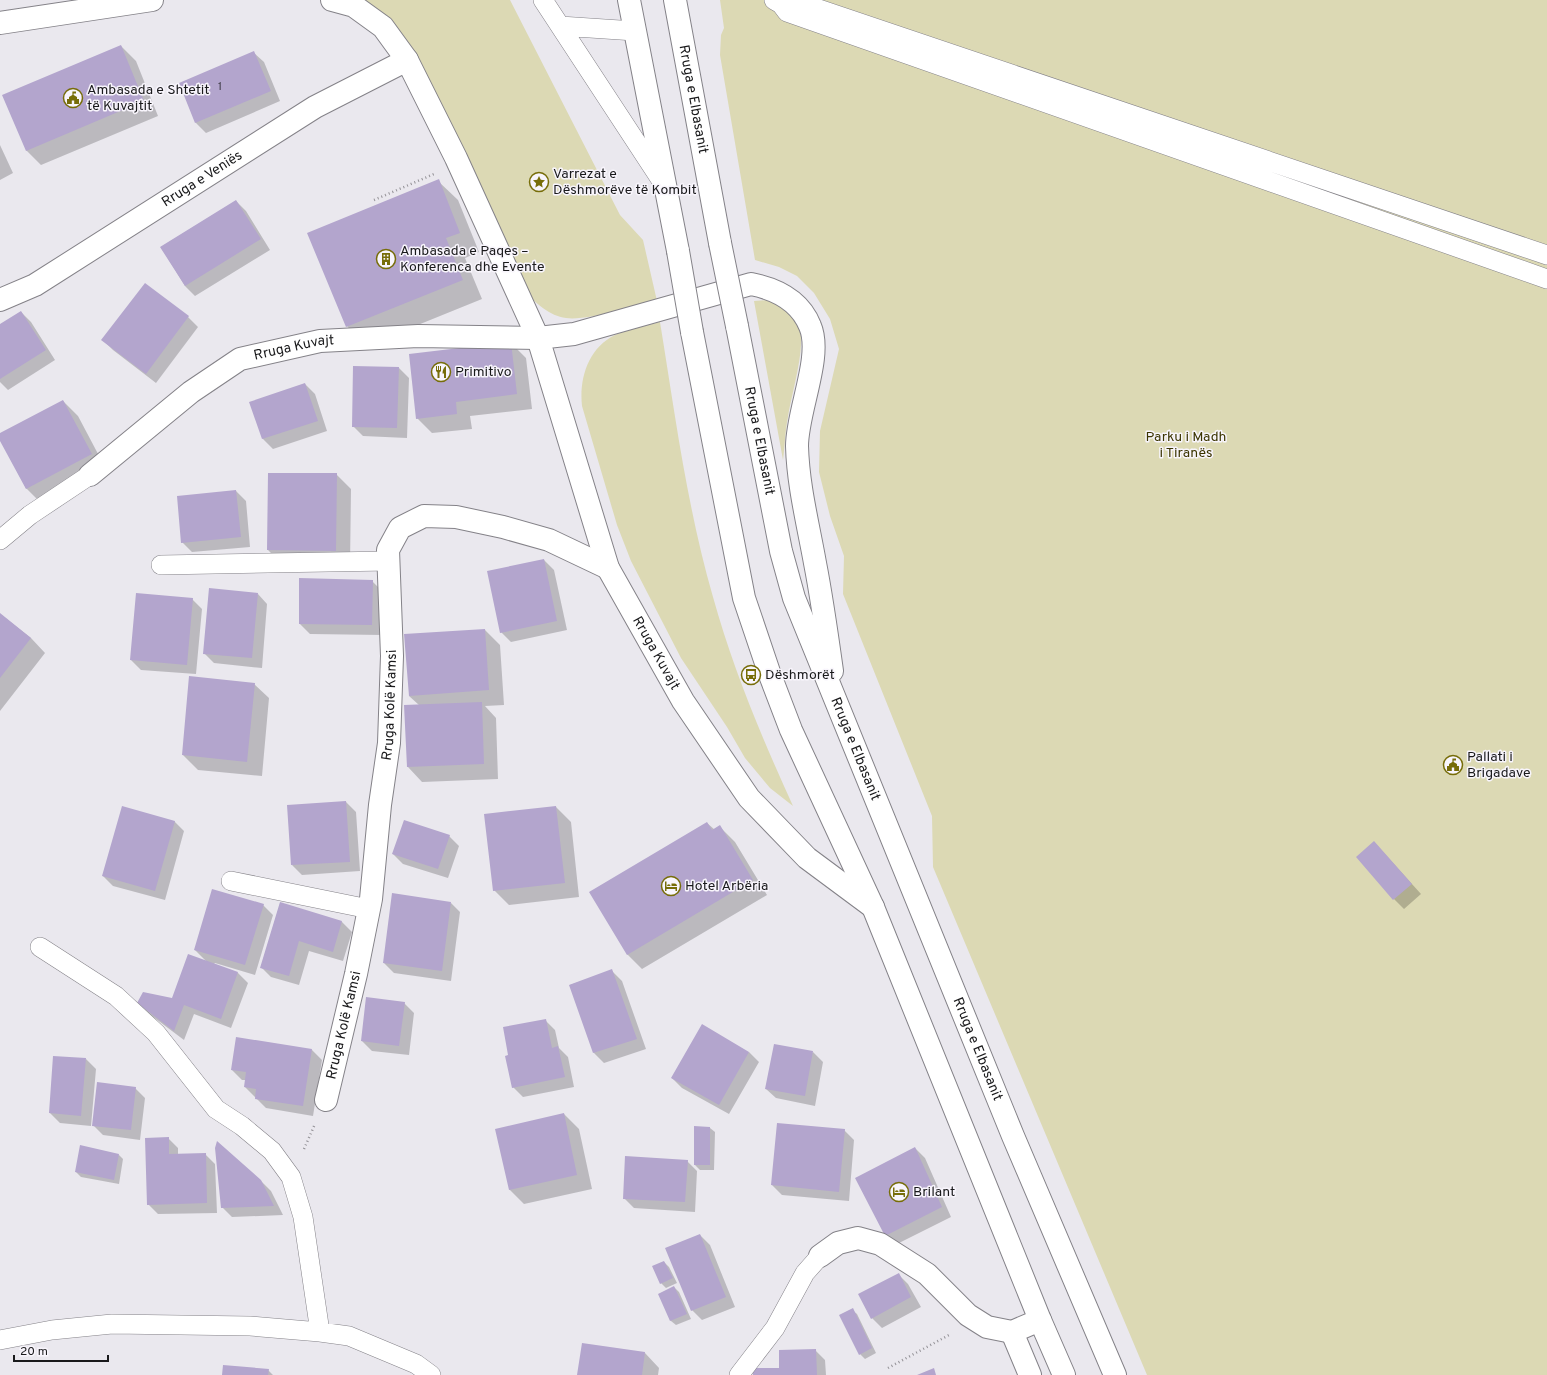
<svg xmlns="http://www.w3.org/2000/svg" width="1547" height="1375" font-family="Overpass,sans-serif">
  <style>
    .green { fill: #dcd9b4 }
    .shadow { fill: #0003 }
    .building { fill: #b3a5cd }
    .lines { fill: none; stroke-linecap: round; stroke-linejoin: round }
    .service-casing { stroke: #848288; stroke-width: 20 }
    .minor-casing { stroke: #848288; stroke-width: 24 }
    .primary-casing { stroke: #848288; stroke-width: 24 }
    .path { stroke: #949297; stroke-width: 2.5; stroke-dasharray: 1 3; stroke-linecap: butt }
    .service { stroke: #fff; stroke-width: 19 }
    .minor { stroke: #fff; stroke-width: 22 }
    .primary { stroke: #fff; stroke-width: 22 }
    .primary-bridge-casing { stroke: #848288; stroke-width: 24; stroke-linecap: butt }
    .primary-bridge { stroke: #fff; stroke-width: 22 }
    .labels { text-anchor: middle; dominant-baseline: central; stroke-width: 3; stroke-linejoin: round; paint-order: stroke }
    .number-label { font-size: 12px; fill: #403c48 }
    .poi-label { font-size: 14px; fill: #19191b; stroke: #f8f5fc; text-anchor: start }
    .street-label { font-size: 14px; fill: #19191b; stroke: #f8f5fc }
    .park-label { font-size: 14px; fill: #3b3500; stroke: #f8f5fc }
  </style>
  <rect width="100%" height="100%" fill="#eae8ee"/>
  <path class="green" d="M 360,0 L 510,0 L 620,215 L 643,240 L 657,301 C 634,306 587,321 566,318 C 550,316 535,303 525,291 L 421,70 L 400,31 L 382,15 Z
    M 720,0 L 1547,0 L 1547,1375 L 1147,1375 L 933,867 L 932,816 L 843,594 L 844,556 L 830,516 L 819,472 L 820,431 L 839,349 L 830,319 L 814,293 L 797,276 L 779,267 L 755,260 L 720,55 L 721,35 L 724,28 Z
    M 768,300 C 782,306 795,315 800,331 C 805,350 791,396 788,417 C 785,431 785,446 783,460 L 754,301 Z
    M 660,322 C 675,414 687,507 713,597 C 733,669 762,738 793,806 L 770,788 L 745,758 L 727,727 L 681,658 L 631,561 L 617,525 L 582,406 C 579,379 588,348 615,335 C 628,329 645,326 660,322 Z"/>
  <path class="shadow" d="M 121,46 L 136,61 L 158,116 L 41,165 L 26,150 Z
    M 254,53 L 264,62 L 280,101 L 206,133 L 196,123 L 180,84 Z
    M 0,145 L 13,173 L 0,180 Z
    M 438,181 L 458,200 L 479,252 L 465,258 L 482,299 L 366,346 L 347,326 Z
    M 236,201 L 246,211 L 270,250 L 195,296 L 185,286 L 161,247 Z
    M 145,285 L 188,317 L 198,327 L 156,383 L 113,350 L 103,340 Z
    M 21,312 L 31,322 L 55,360 L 8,390 L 0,382 L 0,325 Z
    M 511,343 L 526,358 L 532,409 L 470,416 L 472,429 L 432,433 L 417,418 Z
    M 399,368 L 409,378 L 407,438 L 363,436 L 353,426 Z
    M 305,384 L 315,394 L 327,431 L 273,449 L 263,439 L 250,403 Z
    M 63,401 L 78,416 L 106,469 L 41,503 L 26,488 L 0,439 L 0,435 Z
    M 336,474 L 351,489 L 350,566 L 283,565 L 268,550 Z
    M 236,491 L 246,501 L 250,547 L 192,552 L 182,542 Z
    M 544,560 L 554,570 L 567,630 L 511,642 L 501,632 Z
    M 372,581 L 382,591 L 382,635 L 310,634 L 300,624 Z
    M 258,594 L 267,604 L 262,668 L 214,663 L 204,653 Z
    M 192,599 L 202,609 L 196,674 L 141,670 L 131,660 Z
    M 0,614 L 31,638 L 45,653 L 0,711 Z
    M 485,630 L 500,645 L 504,705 L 485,706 L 496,718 L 498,779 L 422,782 L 408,767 L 419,705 L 409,696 Z
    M 254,684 L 269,698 L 262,776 L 198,770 L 183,755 Z
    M 346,802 L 356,812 L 360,871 L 302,875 L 292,865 Z
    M 556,807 L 571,822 L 579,897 L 509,905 L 494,890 Z
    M 174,821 L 184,831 L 165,900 L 113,886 L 103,876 Z
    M 707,823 L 715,830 L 720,827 L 735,842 L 767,895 L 642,969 L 627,954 Z
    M 449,836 L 459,846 L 448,878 L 403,864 L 393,854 Z
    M 1374,842 L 1421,894 L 1404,909 L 1394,899 Z
    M 451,903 L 460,912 L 451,981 L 394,973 L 384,963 Z
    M 280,904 L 342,922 L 352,932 L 343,961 L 309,951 L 299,985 L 271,977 L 261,967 Z
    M 263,905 L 273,915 L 255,975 L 215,963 L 214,964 L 238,973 L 248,983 L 231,1028 L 194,1014 L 184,1040 L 148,1013 L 138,1003 L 173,999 L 207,962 L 195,950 Z
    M 612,971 L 622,981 L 646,1049 L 604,1063 L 594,1053 L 570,985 Z
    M 404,1003 L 414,1013 L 409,1055 L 372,1051 L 362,1041 Z
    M 545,1020 L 555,1030 L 559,1048 L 568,1057 L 574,1087 L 523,1097 L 513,1087 Z
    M 312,1050 L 322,1060 L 313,1116 L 266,1108 L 245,1087 L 246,1080 L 242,1080 L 232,1070 Z
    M 749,1052 L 759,1062 L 729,1114 L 682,1088 L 672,1078 Z
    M 813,1052 L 823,1062 L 815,1106 L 776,1098 L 766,1089 Z
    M 86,1059 L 96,1069 L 91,1126 L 60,1123 L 50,1113 Z
    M 135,1088 L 145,1098 L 140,1140 L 103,1135 L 93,1125 Z
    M 564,1114 L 579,1129 L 592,1189 L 524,1204 L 509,1189 Z
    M 710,1128 L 715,1132 L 714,1170 L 700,1170 L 695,1165 Z
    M 844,1130 L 854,1140 L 849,1201 L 782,1195 L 772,1185 Z
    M 168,1138 L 178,1148 L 178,1154 L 205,1154 L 215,1164 L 217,1213 L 158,1214 L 148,1204 Z
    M 915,1148 L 925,1158 L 951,1217 L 895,1245 L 885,1235 Z
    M 119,1155 L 123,1159 L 119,1184 L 81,1177 L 76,1172 Z
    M 687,1161 L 697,1171 L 695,1212 L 634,1208 L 624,1198 Z
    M 260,1180 L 271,1191 L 283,1215 L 232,1217 L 222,1207 Z
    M 700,1235 L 710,1245 L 735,1307 L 702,1320 L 692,1310 Z
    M 664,1262 L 669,1267 L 677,1283 L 666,1288 L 661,1283 L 653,1267 Z
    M 898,1274 L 908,1284 L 921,1307 L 882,1328 L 872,1318 Z
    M 674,1287 L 679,1292 L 691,1319 L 676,1325 L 671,1321 L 659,1294 Z
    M 852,1310 L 857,1314 L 876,1353 L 865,1359 L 860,1354 Z
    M 815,1350 L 825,1360 L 826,1375 L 754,1375 L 780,1369 Z
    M 645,1353 L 659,1368 L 658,1375 L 578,1375 Z
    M 268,1370 L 273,1375 L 223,1375 Z"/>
  <path class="building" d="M 121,45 L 144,101 L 26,151 L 2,95 Z
    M 254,51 L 271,91 L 195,123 L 179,83 Z
    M 439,179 L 460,233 L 446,238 L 463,280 L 346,327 L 307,233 Z
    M 236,200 L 261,239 L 185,286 L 160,247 Z
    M 145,283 L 189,316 L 146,374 L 101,340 Z
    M 21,311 L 46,350 L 0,379 L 0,324 Z
    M 511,342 L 517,394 L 456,402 L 457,414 L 416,419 L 409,354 Z
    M 353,366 L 399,367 L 397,428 L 352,427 Z
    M 305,383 L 318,421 L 262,439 L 249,402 Z
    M 63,400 L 92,454 L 26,489 L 0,441 L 0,433 Z
    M 268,473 L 337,473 L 336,551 L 267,550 Z
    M 236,490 L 241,537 L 181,543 L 177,496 Z
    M 544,559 L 557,621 L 500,633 L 487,571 Z
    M 299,578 L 373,580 L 372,625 L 299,624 Z
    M 209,588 L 258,593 L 252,658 L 203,654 Z
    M 136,593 L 193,598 L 187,665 L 130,660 Z
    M 0,613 L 31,638 L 0,678 Z
    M 485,629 L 489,690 L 409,696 L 404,634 Z
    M 189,676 L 255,683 L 247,762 L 182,755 Z
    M 482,702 L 484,764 L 407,767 L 404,705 Z
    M 346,801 L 350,862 L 291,865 L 287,805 Z
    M 122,806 L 175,821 L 155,891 L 102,876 Z
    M 556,806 L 565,883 L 493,891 L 484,814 Z
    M 404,820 L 450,835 L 438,869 L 392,854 Z
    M 707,822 L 712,830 L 720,825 L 753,880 L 627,955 L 589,892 Z
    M 1374,841 L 1412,884 L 1393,900 L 1356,857 Z
    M 212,889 L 264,904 L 245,965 L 194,950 Z
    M 392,893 L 451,902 L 442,971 L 383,963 Z
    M 280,902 L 342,921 L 333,952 L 299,941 L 289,976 L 260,968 Z
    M 188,954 L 238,972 L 221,1019 L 184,1005 L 174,1031 L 137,1003 L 143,992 L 172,998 Z
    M 612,969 L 637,1039 L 593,1053 L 569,985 Z
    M 366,997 L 405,1002 L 399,1046 L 361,1041 Z
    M 546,1019 L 552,1048 L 558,1046 L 565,1077 L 512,1088 L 505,1056 L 508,1055 L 503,1027 Z
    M 702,1024 L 749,1052 L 719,1105 L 671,1078 Z
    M 236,1037 L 312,1049 L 303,1106 L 255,1099 L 256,1089 L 244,1087 L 246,1072 L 231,1070 Z
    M 774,1044 L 813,1051 L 805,1096 L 765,1089 Z
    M 53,1056 L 86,1058 L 81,1116 L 49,1113 Z
    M 97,1082 L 136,1087 L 131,1130 L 92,1126 Z
    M 564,1113 L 577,1175 L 509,1190 L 495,1129 Z
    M 777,1123 L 845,1129 L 839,1192 L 771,1185 Z
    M 694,1126 L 710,1127 L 710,1165 L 694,1165 Z
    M 169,1137 L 169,1154 L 206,1153 L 207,1203 L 147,1205 L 145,1138 Z
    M 217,1141 L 261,1180 L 274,1206 L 221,1208 L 215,1148 Z
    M 80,1145 L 119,1154 L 114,1180 L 75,1172 Z
    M 915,1147 L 942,1207 L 885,1236 L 855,1178 Z
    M 625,1156 L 688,1160 L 685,1202 L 623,1199 Z
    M 700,1234 L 726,1297 L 691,1311 L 665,1248 Z
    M 664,1261 L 673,1278 L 660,1284 L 652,1266 Z
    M 899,1273 L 911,1297 L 871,1319 L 858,1294 Z
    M 674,1286 L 687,1314 L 670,1321 L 658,1294 Z
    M 853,1308 L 872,1348 L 859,1355 L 839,1315 Z
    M 582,1343 L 645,1352 L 642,1375 L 577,1375 Z
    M 816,1349 L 817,1375 L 753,1375 L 753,1368 L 779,1368 L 779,1350 Z
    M 223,1365 L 269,1369 L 268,1375 L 222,1375 Z
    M 934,1368 L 936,1375 L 917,1375 Z"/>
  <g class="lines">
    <g class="service-casing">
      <path id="service" d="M 543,0 L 663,183
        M 774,0 L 781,4 L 787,12 L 1547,279
        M 792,0 L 1547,255
        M 560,26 L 635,31
        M 0,540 L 30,515 L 90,475
        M 161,565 L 389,561
        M 231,881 L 369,909
        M 40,947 L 116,996 L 156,1033 L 216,1109 L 242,1126 L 272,1151 L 291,1177 L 303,1217 L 320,1332
        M 0,1340 L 52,1330 L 112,1324 L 250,1326 L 320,1332 L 349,1336 L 416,1364 L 431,1375
        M 739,1375 L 775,1328 L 805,1273 L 820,1256"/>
    </g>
    <g class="minor-casing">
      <g id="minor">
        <path id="s1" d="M 332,0 L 354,6 L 383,27 L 407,60 L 456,158 L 538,338 L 608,568 L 683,701 L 749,798 L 807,858 L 873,907"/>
        <path d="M 0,23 L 152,0"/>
        <path id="s2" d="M 0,300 L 35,285 L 315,107 L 407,60"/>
        <path id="s3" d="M 90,475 L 191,392 L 240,359 L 320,341 L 418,336 L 538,338"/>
        <path id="s4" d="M 326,1100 L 356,974 L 371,899 L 380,805 L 389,743 L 392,656 L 388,550 L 400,528 L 424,516 L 456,517 L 503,527 L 549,540 L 608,568"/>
        <path d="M 820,1256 L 838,1243 L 858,1238 L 880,1244 L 927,1274 L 968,1315 L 987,1327 L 1012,1332 L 1040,1320"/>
        <path d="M 1012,1332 L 1030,1375"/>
      </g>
    </g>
    <g class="primary-casing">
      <g id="primary">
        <path d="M 629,0 L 678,251"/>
        <path id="s5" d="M 675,0 L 720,243"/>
        <path id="s6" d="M 737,326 L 781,551 L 794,598 L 1013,1136 L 1115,1375"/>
        <path d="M 692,332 L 744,598 L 770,675 L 791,730 L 873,907 L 1040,1320 L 1064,1375"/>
        <path d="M 538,338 L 574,334 L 751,284 C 776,289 800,301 810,326 C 823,356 797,411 797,446 C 798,485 808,524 815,563 C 822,599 827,635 832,671"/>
      </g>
    </g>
    <path class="path" d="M 374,200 L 434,174
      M 304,1149 L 315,1124
      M 888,1368 L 949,1335"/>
    <use href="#service" class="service"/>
    <use href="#minor" class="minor"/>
    <use href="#primary" class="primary"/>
    <g class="primary-bridge-casing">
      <path id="primary-bridge" d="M 720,243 L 737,326
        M 678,251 L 692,332"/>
    </g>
    <use href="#primary-bridge" class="primary-bridge"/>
  </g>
  <defs>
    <g id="civic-ring" transform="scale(1)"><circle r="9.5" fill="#f8f5fc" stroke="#776d09" stroke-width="1.5"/><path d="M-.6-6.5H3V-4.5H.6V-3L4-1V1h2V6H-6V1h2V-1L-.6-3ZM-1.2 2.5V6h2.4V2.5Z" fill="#776d09"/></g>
    <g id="sight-ring" transform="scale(1)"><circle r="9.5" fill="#f8f5fc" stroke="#776d09" stroke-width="1.5"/><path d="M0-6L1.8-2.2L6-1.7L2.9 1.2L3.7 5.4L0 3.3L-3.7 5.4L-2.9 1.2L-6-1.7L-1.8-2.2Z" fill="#776d09"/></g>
    <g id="building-ring" transform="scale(1)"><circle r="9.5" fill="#f8f5fc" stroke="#776d09" stroke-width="1.5"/><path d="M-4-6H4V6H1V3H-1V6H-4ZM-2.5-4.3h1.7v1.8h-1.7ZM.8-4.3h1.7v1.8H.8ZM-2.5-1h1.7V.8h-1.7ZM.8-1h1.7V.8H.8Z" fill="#776d09"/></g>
    <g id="restaurant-ring" transform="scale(1)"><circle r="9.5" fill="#f8f5fc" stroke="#776d09" stroke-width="1.5"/><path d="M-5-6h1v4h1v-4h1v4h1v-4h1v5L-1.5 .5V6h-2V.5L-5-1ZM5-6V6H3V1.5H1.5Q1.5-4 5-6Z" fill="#776d09"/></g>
    <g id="bus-ring" transform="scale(1)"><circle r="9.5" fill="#f8f5fc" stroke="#776d09" stroke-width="1.5"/><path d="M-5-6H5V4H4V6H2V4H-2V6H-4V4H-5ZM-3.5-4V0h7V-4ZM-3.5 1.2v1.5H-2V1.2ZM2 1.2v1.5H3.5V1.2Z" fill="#776d09"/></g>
    <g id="hotel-ring" transform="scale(1)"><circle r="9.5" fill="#f8f5fc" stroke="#776d09" stroke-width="1.5"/><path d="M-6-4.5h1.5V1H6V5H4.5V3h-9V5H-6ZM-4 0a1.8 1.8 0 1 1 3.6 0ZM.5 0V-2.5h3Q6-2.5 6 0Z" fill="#776d09"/></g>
  </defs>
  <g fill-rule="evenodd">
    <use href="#civic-ring" x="73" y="98"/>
    <use href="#sight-ring" x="539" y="182"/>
    <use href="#building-ring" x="386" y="259"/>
    <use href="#restaurant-ring" x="441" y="372"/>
    <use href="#bus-ring" x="751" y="675"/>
    <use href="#civic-ring" x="1453" y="765"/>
    <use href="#hotel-ring" x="671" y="886"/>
    <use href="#hotel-ring" x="899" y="1192"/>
  </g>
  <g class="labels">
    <g class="number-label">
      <text x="220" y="87">1</text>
    </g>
    <g class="poi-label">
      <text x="87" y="90">Ambasada e Shtetit<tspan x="87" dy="16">të Kuvajtit</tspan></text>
      <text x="553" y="174">Varrezat e<tspan x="553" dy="16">Dëshmorëve të Kombit</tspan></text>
      <text x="400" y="251">Ambasada e Paqes –<tspan x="400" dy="16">Konferenca dhe Evente</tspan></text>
      <text x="455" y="372">Primitivo</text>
      <text x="765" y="675">Dëshmorët</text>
      <text x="1467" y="757">Pallati i<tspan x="1467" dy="16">Brigadave</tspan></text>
      <text x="685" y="886">Hotel Arbëria</text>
      <text x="913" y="1192">Brilant</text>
    </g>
    <g class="street-label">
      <text stroke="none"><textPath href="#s5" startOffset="101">Rruga e Elbasanit</textPath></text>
      <text stroke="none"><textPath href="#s2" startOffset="236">Rruga e Veniës</textPath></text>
      <text stroke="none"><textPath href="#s3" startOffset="245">Rruga Kuvajt</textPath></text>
      <text stroke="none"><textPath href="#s6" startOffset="117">Rruga e Elbasanit</textPath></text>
      <text stroke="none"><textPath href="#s1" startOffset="745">Rruga Kuvajt</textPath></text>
      <text stroke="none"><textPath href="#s4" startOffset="401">Rruga Kolë Kamsi</textPath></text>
      <text stroke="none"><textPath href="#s6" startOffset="441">Rruga e Elbasanit</textPath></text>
      <text stroke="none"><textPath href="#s4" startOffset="77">Rruga Kolë Kamsi</textPath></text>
      <text stroke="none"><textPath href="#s6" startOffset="765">Rruga e Elbasanit</textPath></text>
    </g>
    <g class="park-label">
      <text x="1186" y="437">Parku i Madh<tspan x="1186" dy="16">i Tiranës</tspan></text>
    </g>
  </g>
  <path d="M14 1355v6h94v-6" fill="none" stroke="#19191b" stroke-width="2"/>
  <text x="20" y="1355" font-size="12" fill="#19191b" stroke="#f8f5fc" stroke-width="3" paint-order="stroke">20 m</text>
</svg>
